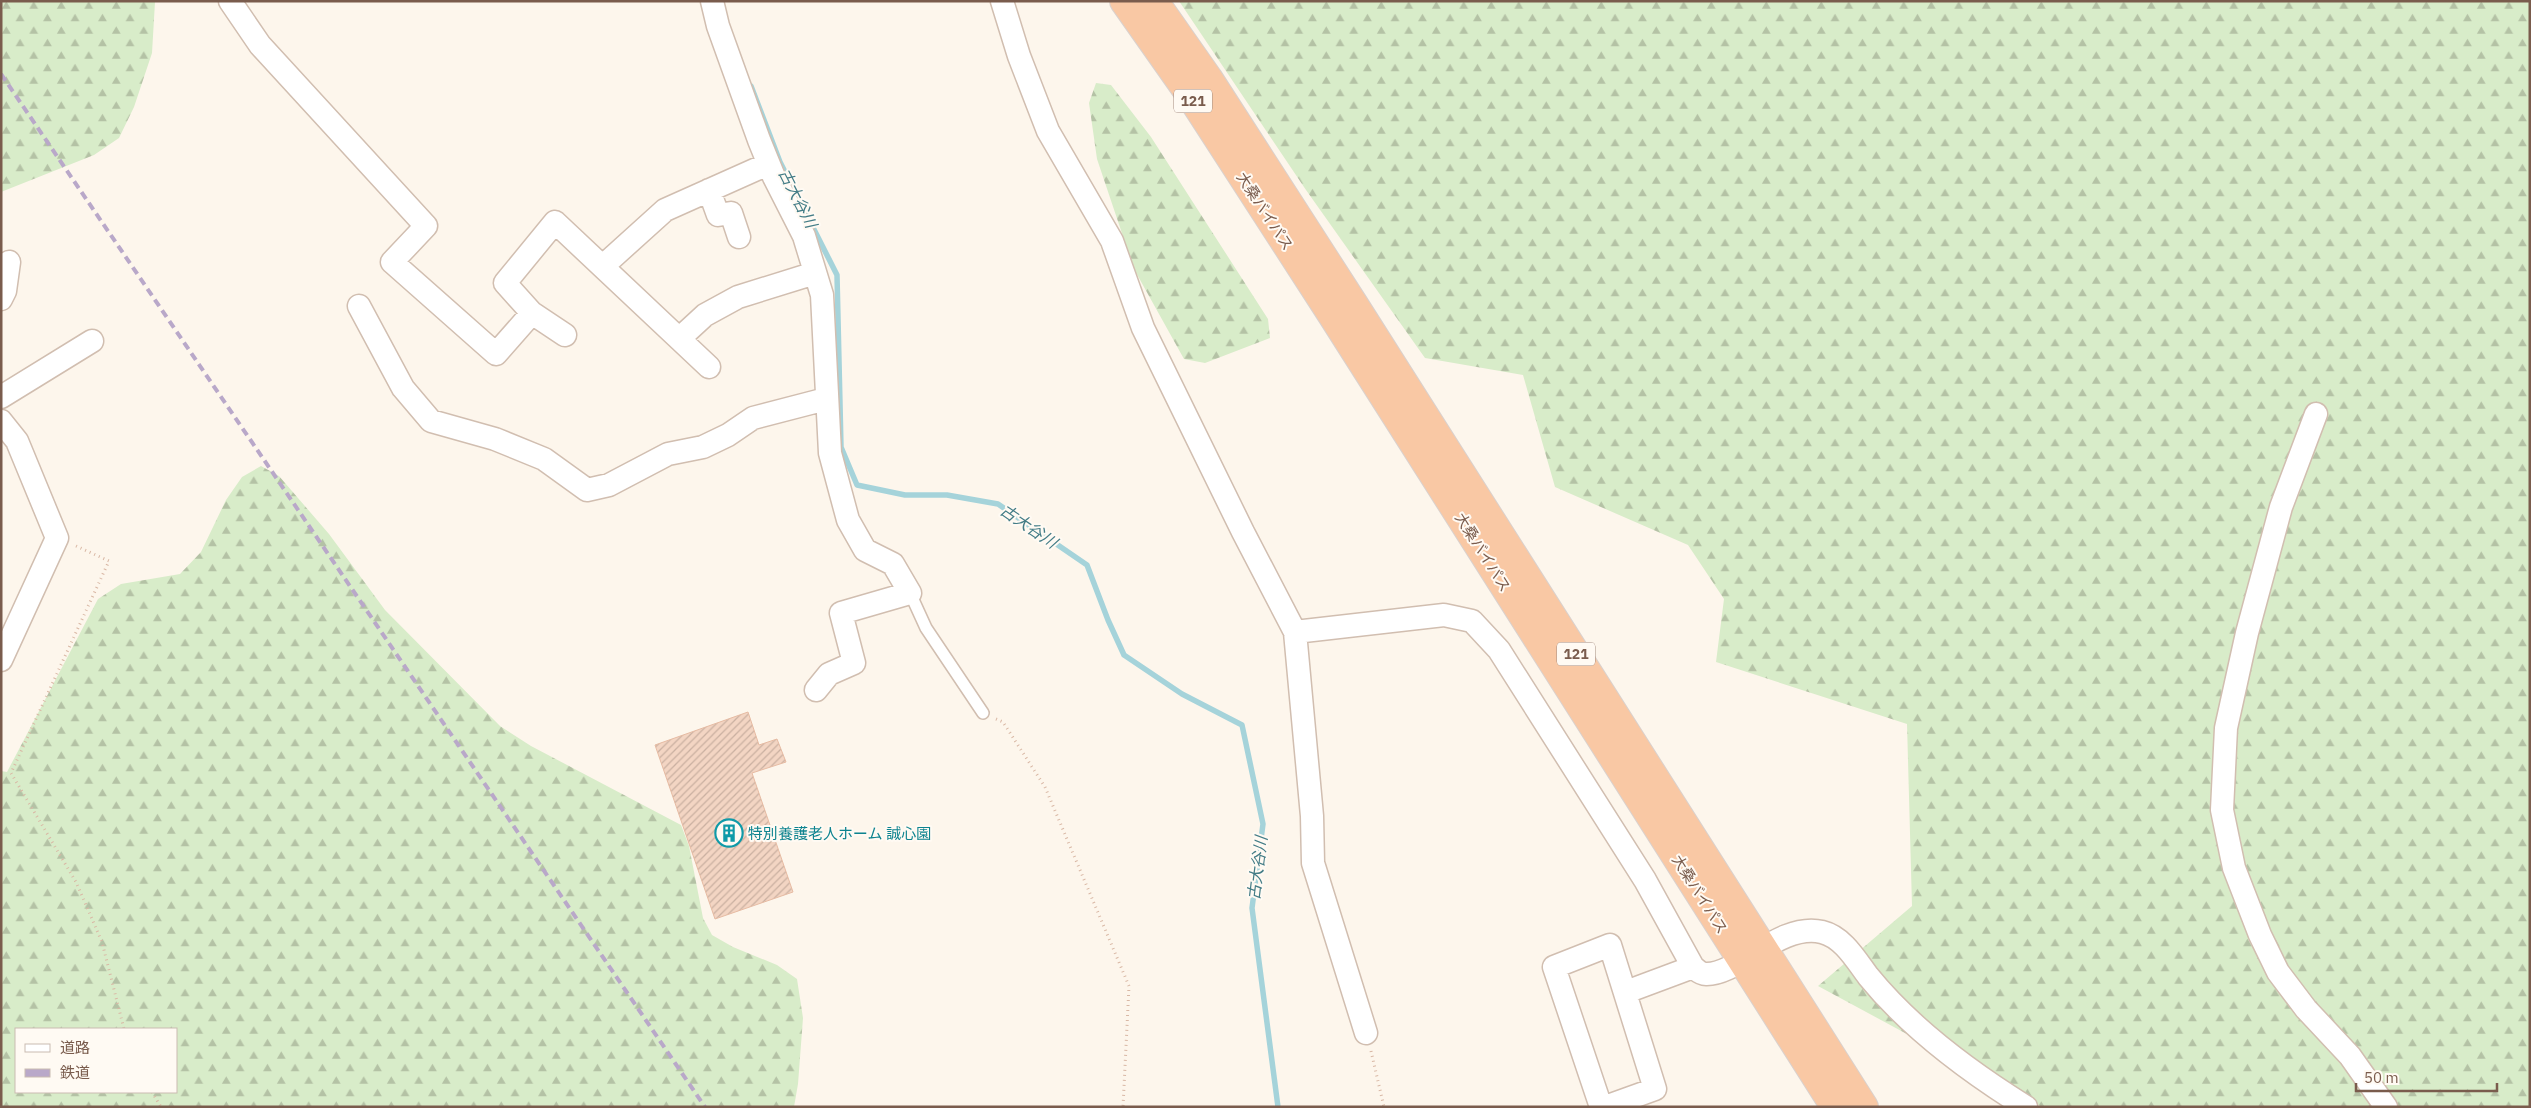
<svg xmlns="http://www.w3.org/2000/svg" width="2531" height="1108" font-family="'IBM Plex Sans','Noto Sans JP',sans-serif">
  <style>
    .forest { fill: url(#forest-firs); fill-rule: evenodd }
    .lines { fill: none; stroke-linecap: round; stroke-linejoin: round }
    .stream { stroke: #a5d3da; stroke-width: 5.5 }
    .building { fill: url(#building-hatch); stroke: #e6bba3 }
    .service-casing { stroke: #d1beb0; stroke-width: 14 }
    .minor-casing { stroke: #d1beb0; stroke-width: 25 }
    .trunk-casing { stroke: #dad1cd; stroke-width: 30 }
    .path { stroke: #d9b8a5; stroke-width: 3; stroke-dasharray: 1 4; stroke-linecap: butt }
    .service { stroke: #fff; stroke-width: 11 }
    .minor { stroke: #fff; stroke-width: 22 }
    .trunk { stroke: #f9c8a4; stroke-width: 28 }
    .rail { stroke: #b9a8c9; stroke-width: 4; stroke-dasharray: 8 5; stroke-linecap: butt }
    .labels { text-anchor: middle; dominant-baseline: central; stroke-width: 4; stroke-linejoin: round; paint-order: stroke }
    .shield { fill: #fffaf3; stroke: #a28b7f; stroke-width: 1 }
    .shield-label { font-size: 14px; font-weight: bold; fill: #7a5c4d }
    .street-label { font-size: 15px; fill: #7a5c4d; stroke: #fffaf3 }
    .culture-label { font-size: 15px; fill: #0d838f; stroke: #fffaf3; text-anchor: start }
    .water-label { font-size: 16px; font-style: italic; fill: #437c86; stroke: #fffaf3 }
  </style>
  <defs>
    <pattern id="forest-firs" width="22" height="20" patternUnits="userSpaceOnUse" patternTransform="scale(1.25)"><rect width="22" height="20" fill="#d8ecc9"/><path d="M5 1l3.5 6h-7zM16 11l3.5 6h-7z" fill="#b4c2a5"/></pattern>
    <pattern id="building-hatch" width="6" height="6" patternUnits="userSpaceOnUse" patternTransform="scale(1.25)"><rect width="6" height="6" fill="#f3d5c3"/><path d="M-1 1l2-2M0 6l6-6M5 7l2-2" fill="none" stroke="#cab0a1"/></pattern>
  </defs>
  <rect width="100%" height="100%" fill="#fdf6ec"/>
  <path class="forest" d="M 1,1 L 155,2 L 152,53 L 134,107 L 119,138 L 94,155 L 1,192 Z
    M 1179,1 L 2530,1 L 2530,1107 L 2042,1107 L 1818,986 L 1912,906 L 1907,724 L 1716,662 L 1724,599 L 1688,545 L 1555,487 L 1523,375 L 1425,358 L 1306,190 Z
    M 1096,83 L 1111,85 L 1151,137 L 1268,319 L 1270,338 L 1205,363 L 1184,359 L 1134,269 L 1097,159 L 1089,103 Z
    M 261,466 L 279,476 L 329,534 L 385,610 L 500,726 L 531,746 L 681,825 L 689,846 L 703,918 L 712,935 L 733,947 L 777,965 L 797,979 L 803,1018 L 798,1084 L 794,1107 L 1,1107 L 1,771 L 7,772 L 98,599 L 121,584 L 180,574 L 201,552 L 226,500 L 242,477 ZM 16,1029 L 176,1029 L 176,1092 L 16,1092 Z"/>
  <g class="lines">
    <path class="stream" d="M 751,86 L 780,162 L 837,275 L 841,447 L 857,485 L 905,495 L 947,495 L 998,504 L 1087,565 L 1108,620 L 1124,655 L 1182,694 L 1242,725 L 1263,824 L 1252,908 L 1278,1107"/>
  </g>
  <path class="building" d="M 748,712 L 759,745 L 777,739 L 786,762 L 752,773 L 793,892 L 715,919 L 655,745 Z"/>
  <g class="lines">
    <g class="service-casing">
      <path id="service" d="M 910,593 L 926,628 L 983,713"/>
    </g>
    <g class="minor-casing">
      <path id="minor" d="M 230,1 L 260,45 L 426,226 L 392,262 L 496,354 L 532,313
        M 712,1 L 718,26 L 759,140 L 774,177 L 804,236 L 822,295 L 830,453 L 848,520 L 865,550 L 893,564 L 910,593 L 841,613 L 854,663 L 829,674 L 816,690
        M 1002,1 L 1019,56 L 1048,131 L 1112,241 L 1143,328 L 1243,532 L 1295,632 L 1312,816 L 1313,863 L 1366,1033
        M 709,190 L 718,215 L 731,213 L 739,237
        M 603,266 L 665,210 L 768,164
        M 1,299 L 5,291 L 9,262
        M 359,306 L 403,388 L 431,421 L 495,439 L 544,459 L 587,490 L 609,485 L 668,454 L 703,447 L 728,435 L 753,418 L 826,399
        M 565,335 L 532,313 L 505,283 L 555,222 L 709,367
        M 680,338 L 705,315 L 738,297 L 815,273
        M 1,397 L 92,341
        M 2316,414 L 2281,507 L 2247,633 L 2226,728 L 2222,810 L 2234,868 L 2260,935 L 2278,972 L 2306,1009 L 2350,1056 L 2386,1107
        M 1,421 L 17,441 L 57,538 L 1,660
        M 1295,632 L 1444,615 L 1472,621 L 1499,650 L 1645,880 L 1693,967 C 1697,970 1700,974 1706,974 C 1738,975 1780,922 1822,932 C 1843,937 1856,960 1868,976 C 1911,1029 1968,1071 2026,1107
        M 1626,992 L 1693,967
        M 1601,1107 L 1554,967 L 1610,945 L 1655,1089 L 1605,1107"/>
    </g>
    <g class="trunk-casing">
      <path id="trunk" d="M 1124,1 L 1186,89 L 1332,315 L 1835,1107
        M 1154,1 L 1208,78 L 1353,303 L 1864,1107"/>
    </g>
    <path class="path" d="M 76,546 L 109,561 L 11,773 L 76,882 L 102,942 L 124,1029
      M 996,719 L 1003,722 L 1045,787 L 1129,986 L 1123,1107
      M 1371,1051 L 1384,1107
      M 152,1092 L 161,1107"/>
    <use href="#service" class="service"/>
    <use href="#minor" class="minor"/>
    <use href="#trunk" class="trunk"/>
    <path class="rail" d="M 1,74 L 705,1107"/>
  </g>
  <defs>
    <g id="building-ring" transform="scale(1.4375)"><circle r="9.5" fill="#fffaf3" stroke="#0f9aa8" stroke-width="1.5"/><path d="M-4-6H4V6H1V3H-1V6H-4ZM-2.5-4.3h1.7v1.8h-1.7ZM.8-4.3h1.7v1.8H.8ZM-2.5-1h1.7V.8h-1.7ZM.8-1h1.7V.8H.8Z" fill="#0f9aa8"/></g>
  </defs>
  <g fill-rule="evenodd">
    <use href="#building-ring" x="729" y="833"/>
  </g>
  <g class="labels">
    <g class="shield">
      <rect x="1174" y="89.5" width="38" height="23" rx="4"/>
      <rect x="1557" y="642.5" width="38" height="23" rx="4"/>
    </g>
    <g class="shield-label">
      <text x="1193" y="101">121</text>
      <text x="1576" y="654">121</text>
    </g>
    <g class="street-label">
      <text transform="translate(1265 211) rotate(57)">大桑バイパス</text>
      <text transform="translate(1483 552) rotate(58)">大桑バイパス</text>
      <text transform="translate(1700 894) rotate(58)">大桑バイパス</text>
    </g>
    <g class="culture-label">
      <text x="748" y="833">特別養護老人ホーム 誠心園</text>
    </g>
    <g class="water-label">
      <text transform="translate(798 198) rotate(63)">古大谷川</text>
      <text transform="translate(1029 526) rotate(34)">古大谷川</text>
      <text transform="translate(1257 868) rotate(-83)">古大谷川</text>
    </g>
  </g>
  <rect width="2531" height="1108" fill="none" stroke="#7a5c4d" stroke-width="5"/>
  <rect x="15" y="1028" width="162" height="65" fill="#fffaf3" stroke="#cabbb1"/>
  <rect x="25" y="1044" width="25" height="8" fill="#ffffff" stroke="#cabbb1"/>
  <text x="60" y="1053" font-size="15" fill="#7a5c4d">道路</text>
  <rect x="25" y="1069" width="25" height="8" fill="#b9a8c9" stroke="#cabbb1"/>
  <text x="60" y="1078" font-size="15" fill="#7a5c4d">鉄道</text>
  <path d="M2356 1083v8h141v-8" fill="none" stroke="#7a5c4d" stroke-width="2.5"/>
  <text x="2364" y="1083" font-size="15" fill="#7a5c4d" stroke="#fffaf3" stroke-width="4" paint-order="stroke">50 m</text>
</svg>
